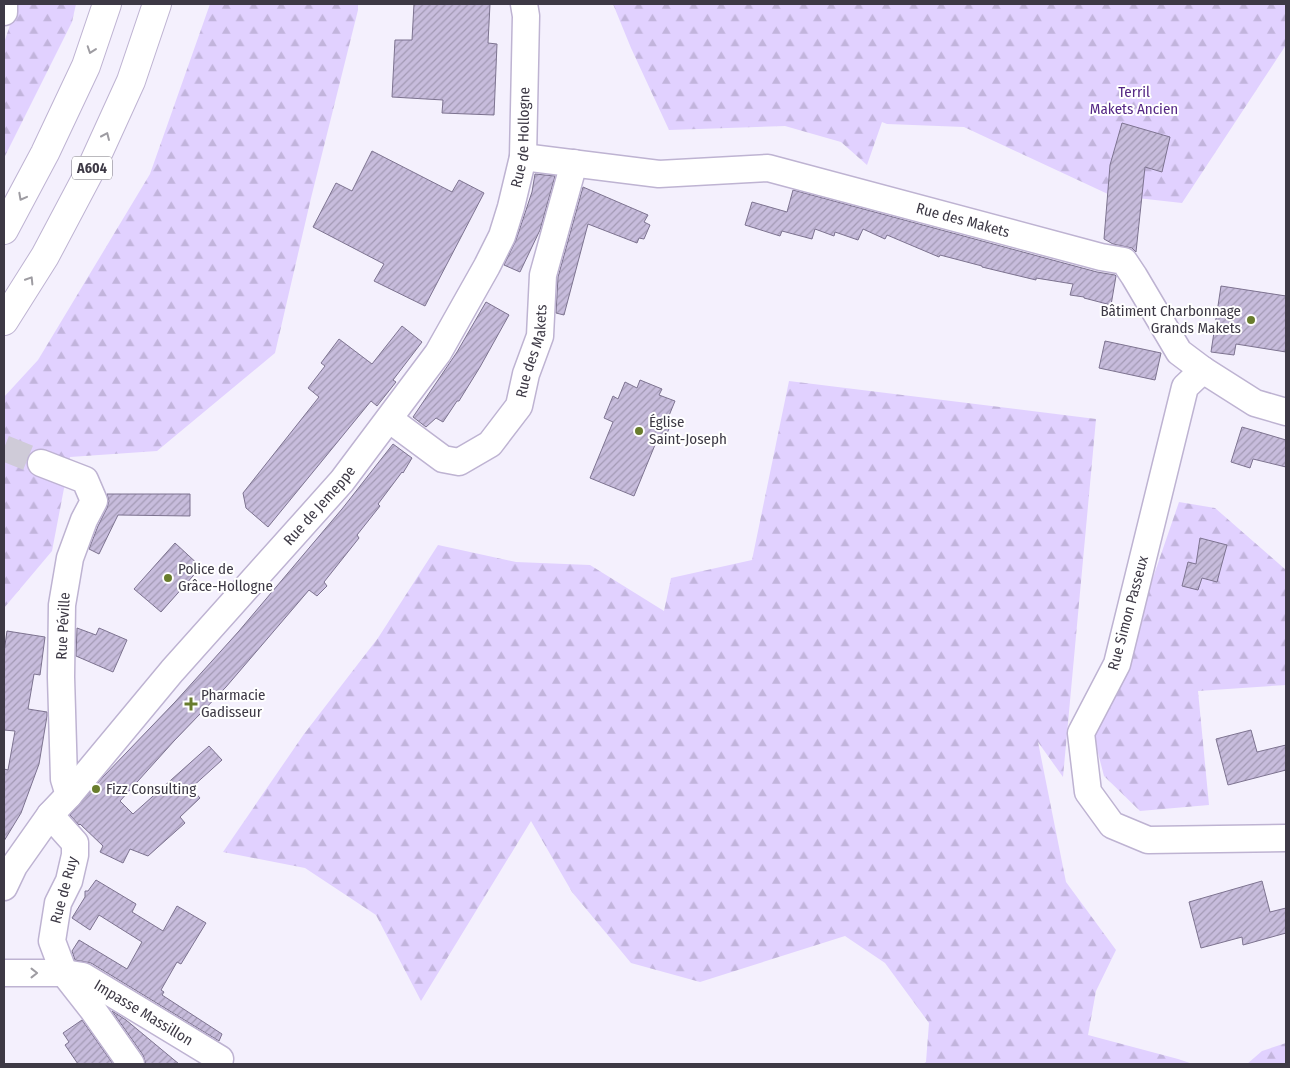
<svg xmlns="http://www.w3.org/2000/svg" width="1290" height="1068" font-family="'Fira Sans Condensed',sans-serif">
  <style>
    .forest { fill: url(#forest-firs) }
    .building { fill: url(#building-hatch); stroke: #7d7390 }
    .lines { fill: none; stroke-linecap: round; stroke-linejoin: round }
    .minor-tunnel { stroke: #cfcbd8; stroke-width: 26; stroke-dasharray: 26 13; stroke-linecap: butt }
    .minor-casing { stroke: #beb3d2; stroke-width: 29 }
    .highway-casing { stroke: #beb3d2; stroke-width: 30 }
    .minor { stroke: #fff; stroke-width: 26 }
    .highway { stroke: #fff; stroke-width: 28 }
    .oneway { stroke: #9e9ca2 }
    .poi-dot { fill: #697d2d; stroke: #fff; stroke-width: 2 }
    .labels { text-anchor: middle; dominant-baseline: central; stroke-width: 4; stroke-linejoin: round; paint-order: stroke }
    .shield { fill: #fff; stroke: #77747d; stroke-width: 1 }
    .shield-label { font-size: 14px; font-weight: bold; fill: #3d3945 }
    .park-label { font-size: 15px; fill: #552885; stroke: #fff }
    .street-label { font-size: 15px; fill: #3d3945; stroke: #fff }
    .poi-label { font-size: 15px; fill: #3d3945; stroke: #fff; text-anchor: start }
  </style>
  <defs>
    <pattern id="forest-firs" width="22" height="20" patternUnits="userSpaceOnUse" patternTransform="scale(1.25)"><rect width="22" height="20" fill="#e1d1ff"/><path d="M5 1l3.5 6h-7zM16 11l3.5 6h-7z" fill="#c2b4dc"/></pattern>
    <pattern id="building-hatch" width="6" height="6" patternUnits="userSpaceOnUse" patternTransform="scale(1.25)"><rect width="6" height="6" fill="#c7bcdc"/><path d="M-1 1l2-2M0 6l6-6M5 7l2-2" fill="none" stroke="#a39ab4"/></pattern>
  </defs>
  <rect width="100%" height="100%" fill="#f4f0fd"/>
  <path class="forest" d="M 17,4 L 76,4 L 72,22 L 4,158 L 4,43 Z
    M 210,4 L 358,4 L 358,10 L 311,198 L 275,353 L 157,451 L 70,457 L 52,551 L 4,608 L 4,397 L 38,360 L 150,174 Z
    M 613,4 L 1286,4 L 1286,45 L 1182,203 L 1110,195 L 964,127 L 887,124 L 882,122 L 867,165 L 841,142 L 785,126 L 669,130 L 631,48 Z
    M 789,381 L 1096,419 L 1063,777 L 1038,742 L 1066,882 L 1116,950 L 1096,991 L 1088,1035 L 1178,1059 L 1193,1064 L 923,1064 L 926,1062 L 929,1023 L 885,963 L 845,936 L 700,982 L 631,963 L 572,892 L 531,821 L 421,1001 L 376,915 L 305,868 L 223,852 L 304,734 L 378,638 L 438,545 L 516,562 L 590,565 L 664,611 L 671,578 L 752,560 Z
    M 1179,502 L 1215,508 L 1286,570 L 1286,685 L 1198,691 L 1209,805 L 1140,811 L 1104,776 L 1092,730 L 1123,665 Z
    M 1286,1043 L 1286,1064 L 1247,1064 L 1262,1051 Z"/>
  <path class="building" d="M 414,4 L 490,4 L 488,43 L 497,44 L 494,115 L 442,113 L 443,100 L 392,97 L 395,40 L 412,40 Z
    M 1122,123 L 1170,137 L 1162,172 L 1145,167 L 1136,252 L 1132,248 L 1113,244 L 1104,239 L 1110,165 Z
    M 372,151 L 452,192 L 459,180 L 484,193 L 425,306 L 374,281 L 384,264 L 313,227 L 336,183 L 352,191 Z
    M 535,174 L 555,176 L 540,230 L 520,272 L 504,265 L 516,240 L 532,192 Z
    M 583,187 L 648,215 L 644,222 L 650,225 L 644,239 L 639,238 L 637,243 L 588,224 L 564,315 L 556,313 L 558,277 Z
    M 793,190 L 1097,272 L 1115,275 L 1116,276 L 1111,305 L 1084,298 L 1084,297 L 1070,295 L 1073,284 L 1036,278 L 1036,280 L 982,267 L 982,266 L 940,255 L 939,257 L 887,235 L 885,239 L 863,229 L 858,240 L 835,232 L 834,236 L 815,229 L 812,239 L 782,231 L 780,236 L 745,225 L 752,202 L 787,212 Z
    M 1221,286 L 1286,296 L 1286,352 L 1236,344 L 1234,355 L 1211,352 Z
    M 486,302 L 509,315 L 480,367 L 459,401 L 457,401 L 443,422 L 436,418 L 426,427 L 413,417 L 457,352 Z
    M 402,326 L 422,342 L 393,380 L 396,382 L 377,406 L 371,401 L 268,527 L 246,508 L 243,493 L 319,397 L 308,388 L 325,366 L 321,363 L 339,339 L 372,364 Z
    M 1105,341 L 1161,353 L 1155,380 L 1099,368 Z
    M 640,380 L 662,389 L 659,395 L 675,401 L 668,418 L 673,420 L 663,442 L 657,440 L 634,496 L 590,478 L 613,422 L 604,418 L 613,396 L 618,399 L 625,382 L 637,388 Z
    M 1242,427 L 1286,440 L 1286,467 L 1253,459 L 1250,468 L 1231,462 Z
    M 393,444 L 412,458 L 403,473 L 402,472 L 378,504 L 380,506 L 357,535 L 359,538 L 324,582 L 327,586 L 317,596 L 309,590 L 226,687 L 174,741 L 120,801 L 133,814 L 209,746 L 222,760 L 191,788 L 200,798 L 180,817 L 185,823 L 148,856 L 130,849 L 123,863 L 100,852 L 103,846 L 80,824 L 79,825 L 70,815 L 103,777 L 175,702 L 239,631 L 342,509 Z
    M 107,494 L 190,494 L 190,516 L 118,515 L 99,554 L 89,549 L 98,526 L 107,508 L 109,501 Z
    M 1200,538 L 1227,545 L 1217,582 L 1202,578 L 1198,590 L 1182,586 L 1188,562 L 1196,564 Z
    M 175,543 L 201,567 L 161,612 L 134,589 Z
    M 77,628 L 96,635 L 99,628 L 127,640 L 113,672 L 76,656 Z
    M 7,631 L 45,637 L 40,675 L 34,674 L 28,709 L 47,712 L 47,716 L 39,764 L 21,813 L 4,841 L 4,769 L 8,770 L 15,731 L 4,730 L 4,652 Z
    M 1251,730 L 1257,752 L 1286,745 L 1286,770 L 1228,785 L 1216,739 Z
    M 96,880 L 136,904 L 132,912 L 163,931 L 177,906 L 206,923 L 181,964 L 177,962 L 161,990 L 164,992 L 162,995 L 222,1034 L 219,1041 L 91,963 L 75,960 L 72,951 L 79,940 L 127,969 L 142,942 L 99,915 L 90,930 L 72,918 L 85,897 L 85,891 L 88,891 Z
    M 1262,881 L 1270,912 L 1286,908 L 1286,933 L 1243,945 L 1242,937 L 1201,948 L 1189,902 Z
    M 112,1011 L 126,1020 L 179,1064 L 146,1064 L 143,1055 Z
    M 82,1020 L 113,1064 L 78,1064 L 65,1045 L 69,1042 L 63,1033 Z"/>
  <g class="lines">
    <path class="minor-tunnel" d="M 4,448 L 41,463"/>
    <g class="minor-casing">
      <g id="minor">
        <path d="M 4,12 L 4,4"/>
        <path id="s1" d="M 523,157 L 659,174 L 768,168 L 1101,257 L 1124,261 L 1134,276 L 1179,352 L 1203,370 L 1255,403 L 1286,412"/>
        <path d="M 1203,370 L 1185,387 L 1117,664 L 1081,733 L 1088,792 L 1112,825 L 1148,840 L 1286,838"/>
        <path id="s2" d="M 389,419 L 443,459 L 459,462 L 490,444 L 519,406 L 526,374 L 540,336 L 543,275 L 574,163"/>
        <path d="M 41,463 L 85,480 L 94,501 L 84,520 L 70,558 L 62,605 L 61,677 L 64,779 L 69,795"/>
        <path d="M 50,815 L 75,843 L 75,855 L 69,881 L 58,903 L 52,941 L 64,973 L 93,1010 L 131,1064"/>
        <path id="s3" d="M 4,887 L 14,866 L 50,815 L 69,795 L 172,671 L 342,481 L 438,353 L 487,266 L 502,236 L 511,207 L 523,157 L 526,16 L 524,4"/>
        <path id="s4" d="M 4,973 L 64,973 L 83,976 L 220,1059"/>
      </g>
    </g>
    <g class="highway-casing">
      <path id="highway" d="M 4,230 L 45,153 L 86,66 L 107,4
        M 4,321 L 45,256 L 90,171 L 131,81 L 157,4"/>
    </g>
    <use href="#minor" class="minor"/>
    <use href="#highway" class="highway"/>
  </g>
  <defs><path id="oneway-chevron" d="M-2-3.5L2.5 0L-2 3.5" fill="none" stroke-width="1.6" stroke-linecap="round" stroke-linejoin="round" transform="scale(1.25)"/></defs>
  <g class="oneway">
    <use href="#oneway-chevron" transform="translate(91 50) rotate(109)"/>
    <use href="#oneway-chevron" transform="translate(106 136) rotate(-66)"/>
    <use href="#oneway-chevron" transform="translate(22 197) rotate(118)"/>
    <use href="#oneway-chevron" transform="translate(30 280) rotate(-58)"/>
    <use href="#oneway-chevron" transform="translate(34 973)"/>
  </g>
  <g class="poi-dot">
    <circle cx="1251" cy="320" r="5"/>
    <circle cx="639" cy="431" r="5"/>
    <circle cx="168" cy="578" r="5"/>
    <path d="M188.5 696.5h5v5h5v5h-5v5h-5v-5h-5v-5h5z"/>
    <circle cx="96" cy="789" r="5"/>
  </g>
  <g class="labels">
    <rect class="shield" x="72" y="156.5" width="40" height="23" rx="4"/>
    <g class="shield-label">
      <text x="92" y="168">A604</text>
    </g>
    <g class="park-label">
      <text x="1134" y="92">Terril<tspan x="1134" dy="17">Makets Ancien</tspan></text>
    </g>
    <g class="street-label">
      <text stroke="none"><textPath href="#s3" startOffset="924">Rue de Hollogne</textPath></text>
      <text stroke="none"><textPath href="#s1" startOffset="448">Rue des Makets</textPath></text>
      <text stroke="none"><textPath href="#s2" startOffset="224">Rue des Makets</textPath></text>
      <text stroke="none"><textPath href="#s3" startOffset="496">Rue de Jemeppe</textPath></text>
      <text transform="translate(1128 613) rotate(-75)">Rue Simon Passeux</text>
      <text transform="translate(63 626) rotate(-87)">Rue Péville</text>
      <text transform="translate(64 890) rotate(-75)">Rue de Ruy</text>
      <text stroke="none"><textPath href="#s4" startOffset="150">Impasse Massillon</textPath></text>
    </g>
    <g class="poi-label">
      <text x="1241" y="311" text-anchor="end">Bâtiment Charbonnage<tspan x="1241" dy="17">Grands Makets</tspan></text>
      <text x="649" y="422">Église<tspan x="649" dy="17">Saint-Joseph</tspan></text>
      <text x="178" y="569">Police de<tspan x="178" dy="17">Grâce-Hollogne</tspan></text>
      <text x="201" y="695">Pharmacie<tspan x="201" dy="17">Gadisseur</tspan></text>
      <text x="106" y="789">Fizz Consulting</text>
    </g>
  </g>
  <rect width="1290" height="1068" fill="none" stroke="#3d3945" stroke-width="10"/>
</svg>
